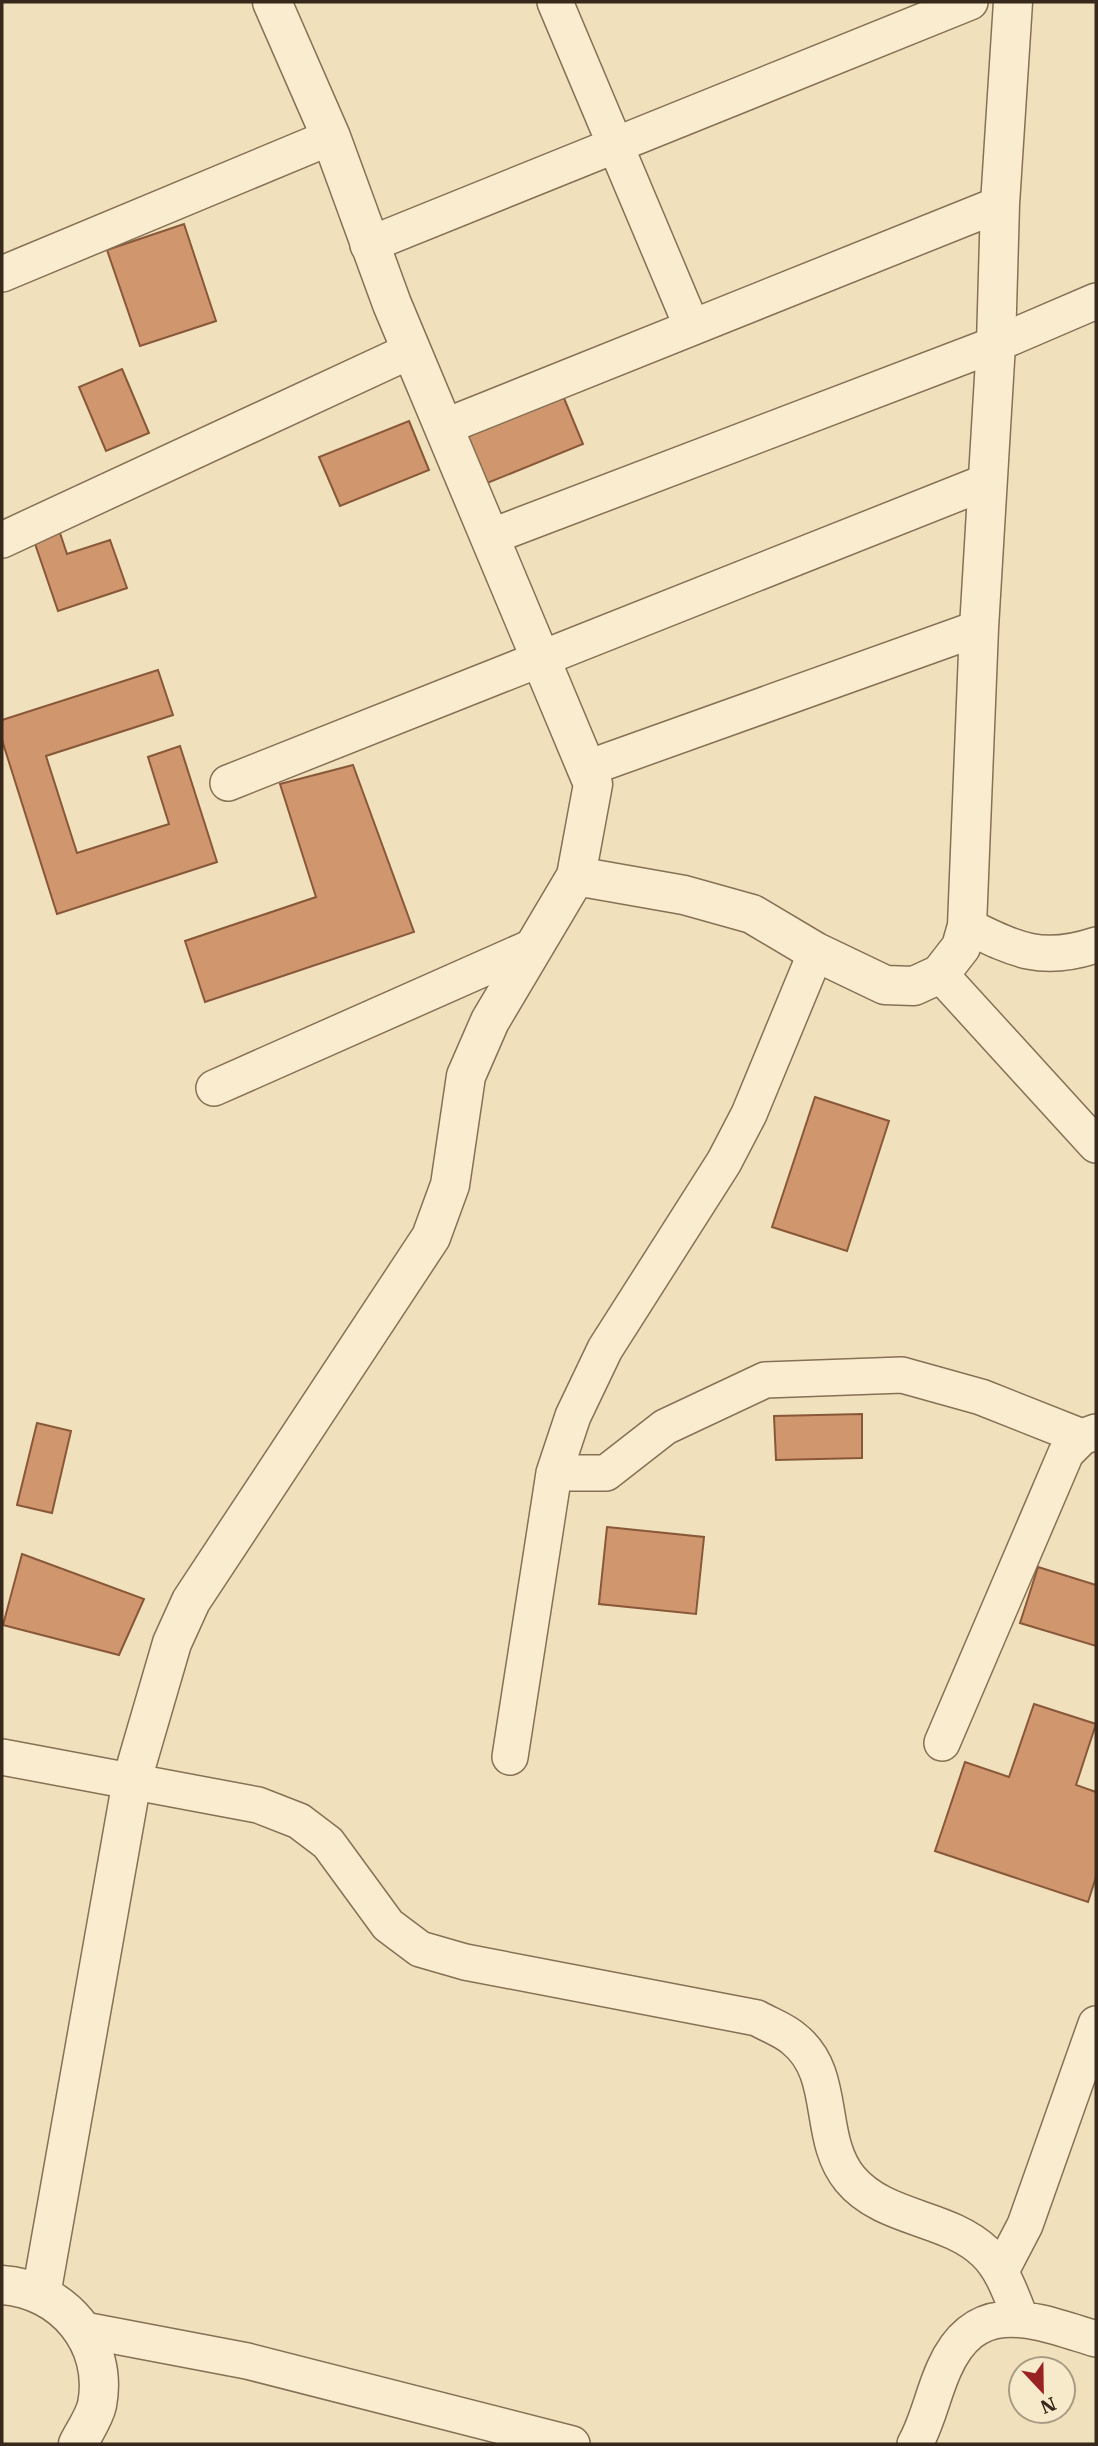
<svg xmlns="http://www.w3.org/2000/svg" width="1098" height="2446" font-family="'IBM Plex Serif',serif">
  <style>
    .building { fill: #d0976f; stroke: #885839; stroke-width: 2 }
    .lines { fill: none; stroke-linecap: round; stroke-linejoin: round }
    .minor-casing { stroke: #877055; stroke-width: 38 }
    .tertiary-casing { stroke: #877055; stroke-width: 41 }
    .minor { stroke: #faedcf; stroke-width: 35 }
    .tertiary { stroke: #faedcf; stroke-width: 38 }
  </style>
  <rect width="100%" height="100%" fill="#f0e0bc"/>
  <path class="building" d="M 184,224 L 216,321 L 140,346 L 107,250 Z
    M 122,369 L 149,433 L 106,451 L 79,387 Z
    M 561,391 L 583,444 L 480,486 L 458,433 Z
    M 409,421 L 429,470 L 340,506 L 319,457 Z
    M 59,530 L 67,554 L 110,540 L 127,588 L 58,611 L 33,538 Z
    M 158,670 L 173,715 L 46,756 L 77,853 L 169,824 L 148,757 L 180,746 L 217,862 L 57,914 L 2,740 L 2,720 Z
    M 353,765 L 414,932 L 205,1002 L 185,941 L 316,897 L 280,784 Z
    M 815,1097 L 889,1121 L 847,1251 L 772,1227 Z
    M 862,1414 L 862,1458 L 776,1460 L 774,1416 Z
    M 37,1423 L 71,1431 L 52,1513 L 17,1505 Z
    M 607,1527 L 704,1537 L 696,1614 L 599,1604 Z
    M 22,1554 L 144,1599 L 119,1655 L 3,1625 Z
    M 1038,1567 L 1096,1585 L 1096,1646 L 1020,1623 Z
    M 1034,1704 L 1096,1724 L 1076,1785 L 1096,1792 L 1096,1877 L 1088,1902 L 935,1851 L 965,1762 L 1009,1777 Z"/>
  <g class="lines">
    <g class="minor-casing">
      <path id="minor" d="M 555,2 L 692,327
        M 368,245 L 970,2
        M 2,274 L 331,137
        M 444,427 L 1000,204
        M 490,537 L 996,344 L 1096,301
        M 2,540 L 412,350
        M 588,768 L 979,628
        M 228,783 L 986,482
        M 967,926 C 1016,950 1042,963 1096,945
        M 940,974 L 1096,1145
        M 214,1088 L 532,947
        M 554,1473 L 606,1473 L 665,1427 L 765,1380 L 902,1375 L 981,1397 L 1082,1437
        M 942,1743 L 1066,1453 L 1082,1437 L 1096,1432
        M 2,1757 L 258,1805 L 299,1821 L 328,1843 L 388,1925 L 420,1949 L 465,1962 L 757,2018 C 769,2025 784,2030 794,2039 C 838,2074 816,2138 850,2179 C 884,2220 947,2216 985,2252 C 1003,2269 1011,2295 1020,2317
        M 510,1757 L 554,1473 L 573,1416 L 605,1349 L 724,1162 L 749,1114 L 816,952
        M 1001,2271 L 1025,2225 L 1096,2024
        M 84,2330 L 247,2361 L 572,2444
        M 915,2444 C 928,2421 933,2393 944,2369 C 977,2294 1036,2321 1096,2339"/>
    </g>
    <g class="tertiary-casing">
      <path id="tertiary" d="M 576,876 L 684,895 L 752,914 L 816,952 L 885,985 L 914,986 L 940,974 L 961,947 L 967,926 L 979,628 L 996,344 L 1000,204 L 1013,2
        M 2,2285 C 63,2289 109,2343 97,2405 C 94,2418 84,2432 78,2444
        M 41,2295 L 132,1780 L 172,1643 L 191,1601 L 431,1237 L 450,1185 L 466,1076 L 490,1021 L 576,876 L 593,784 L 392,304 L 331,137 L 272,2"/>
    </g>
    <use href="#minor" class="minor"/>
    <use href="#tertiary" class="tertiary"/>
  </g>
  <rect width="1098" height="2446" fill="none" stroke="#36281a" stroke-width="7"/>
  <g transform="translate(1042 2390) rotate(158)"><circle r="33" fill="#f7eacb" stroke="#aa9c84" stroke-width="2"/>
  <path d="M0-5L12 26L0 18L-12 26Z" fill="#992223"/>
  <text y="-10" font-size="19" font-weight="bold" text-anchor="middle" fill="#36281a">N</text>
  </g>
</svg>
